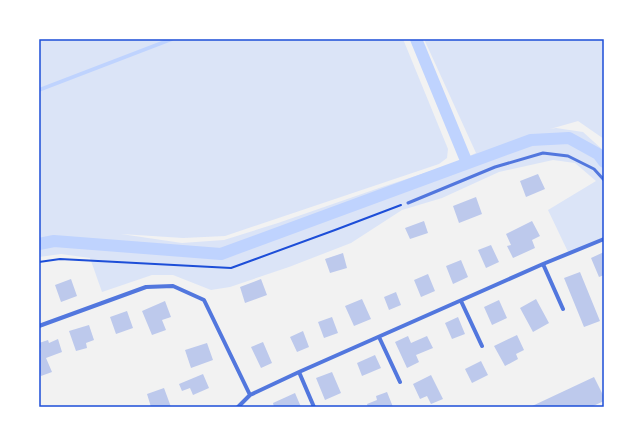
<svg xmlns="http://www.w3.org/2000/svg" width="643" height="446" font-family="Manrope,sans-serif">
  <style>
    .green { fill: #dbe4f7 }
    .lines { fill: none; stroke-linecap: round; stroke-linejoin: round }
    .stream { stroke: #bfd3fe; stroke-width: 3.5 }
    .canal { stroke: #bfd3fe; stroke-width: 12 }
    .building { fill: #bdc9ec }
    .path { stroke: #1d4ed8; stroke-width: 2 }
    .service { stroke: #5277de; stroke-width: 3 }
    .minor { stroke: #5277de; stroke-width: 4 }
    .neatline { fill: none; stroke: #1d4ed8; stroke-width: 1.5 }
  </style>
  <rect width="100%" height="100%" fill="#f2f2f2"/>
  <path class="green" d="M 39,39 L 403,39 L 448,149 L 447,158 L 439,164 L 225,236 L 183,238 L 121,234 L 182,243 L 224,240 L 278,223 L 382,187 L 455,163 L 476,153 L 424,39 L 604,39 L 604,139 L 578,121 L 550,129 L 556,128 L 583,132 L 604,151 L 604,239 L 569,254 L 548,210 L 596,181 L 575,163 L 553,160 L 499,172 L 442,198 L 402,210 L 351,243 L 289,267 L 230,287 L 211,290 L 173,275 L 152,275 L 102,292 L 90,258 L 61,254 L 39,257 Z"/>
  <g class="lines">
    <path class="stream" d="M 39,90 L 172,39"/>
    <path class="canal" d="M 416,39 L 467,163
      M 39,244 L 54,241 L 221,254 L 531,140 L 569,138 L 598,154 L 604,162"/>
  </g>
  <path class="building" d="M 538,174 L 545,189 L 526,197 L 520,181 Z
    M 476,197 L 482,214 L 459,223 L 453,206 Z
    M 424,221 L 428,233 L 410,239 L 405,228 Z
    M 532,221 L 540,236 L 532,240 L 535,248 L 513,258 L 507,246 L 511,245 L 506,234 Z
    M 491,245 L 499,262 L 486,268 L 478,250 Z
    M 604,252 L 604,275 L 599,277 L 591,258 Z
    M 343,253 L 347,268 L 330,273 L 325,259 Z
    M 461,260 L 468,277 L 453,284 L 446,266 Z
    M 580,272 L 600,321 L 584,327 L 564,278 Z
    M 428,274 L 435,291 L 421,297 L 414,280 Z
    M 71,279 L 77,296 L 61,302 L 55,285 Z
    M 261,279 L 267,295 L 245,303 L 240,287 Z
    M 396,292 L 401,305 L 389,310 L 384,297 Z
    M 362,299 L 371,319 L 354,326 L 345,306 Z
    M 536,299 L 549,323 L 533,332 L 520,308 Z
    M 499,300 L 507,318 L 492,325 L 484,307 Z
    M 165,301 L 171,317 L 162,320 L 166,330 L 152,335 L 142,311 Z
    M 127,311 L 133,328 L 116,334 L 110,317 Z
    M 332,317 L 338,333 L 324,338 L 318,322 Z
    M 458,317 L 465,334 L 452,339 L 445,323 Z
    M 89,325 L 94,340 L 86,343 L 87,348 L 76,351 L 69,331 Z
    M 303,331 L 309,347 L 297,352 L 290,337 Z
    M 517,335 L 524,350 L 516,354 L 518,359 L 505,366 L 494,346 Z
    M 408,336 L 411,343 L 427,336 L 433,348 L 416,355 L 419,362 L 407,368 L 395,342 Z
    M 58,339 L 62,352 L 46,358 L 52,372 L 41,376 L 39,371 L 39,351 L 41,350 L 39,343 L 48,340 L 49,343 Z
    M 263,342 L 272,363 L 261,368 L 251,347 Z
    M 207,343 L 213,360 L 191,368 L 185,350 Z
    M 375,355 L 381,368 L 362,376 L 357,363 Z
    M 481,361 L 488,375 L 472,383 L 465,369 Z
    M 332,372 L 341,393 L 325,400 L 316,378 Z
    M 203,374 L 209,388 L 193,395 L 190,388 L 182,391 L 179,384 Z
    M 431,375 L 443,399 L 431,404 L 427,396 L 420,399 L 413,384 Z
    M 594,377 L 604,397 L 604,401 L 591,407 L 530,407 Z
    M 164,388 L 171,407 L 151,407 L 147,394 Z
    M 387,392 L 393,407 L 368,407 L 367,404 L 377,400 L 376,396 Z
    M 295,393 L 301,407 L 274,407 L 273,403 Z"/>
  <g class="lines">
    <path class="path" d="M 39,262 L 60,259 L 231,268 L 335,230 L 401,205"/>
    <path class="service" d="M 408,203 L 495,167 L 543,153 L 568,156 L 594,169 L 604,180"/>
    <path class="minor" d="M 543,264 L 563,309
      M 461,301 L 482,346
      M 39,326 L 146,287 L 173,286 L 204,300 L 250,395
      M 379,337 L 400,382
      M 299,372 L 314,407
      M 238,407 L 250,395 L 299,372 L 543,264 L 604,239"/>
  </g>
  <rect width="643" height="446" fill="none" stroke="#ffffff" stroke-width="80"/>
  <rect x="40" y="40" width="563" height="366" class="neatline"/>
</svg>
